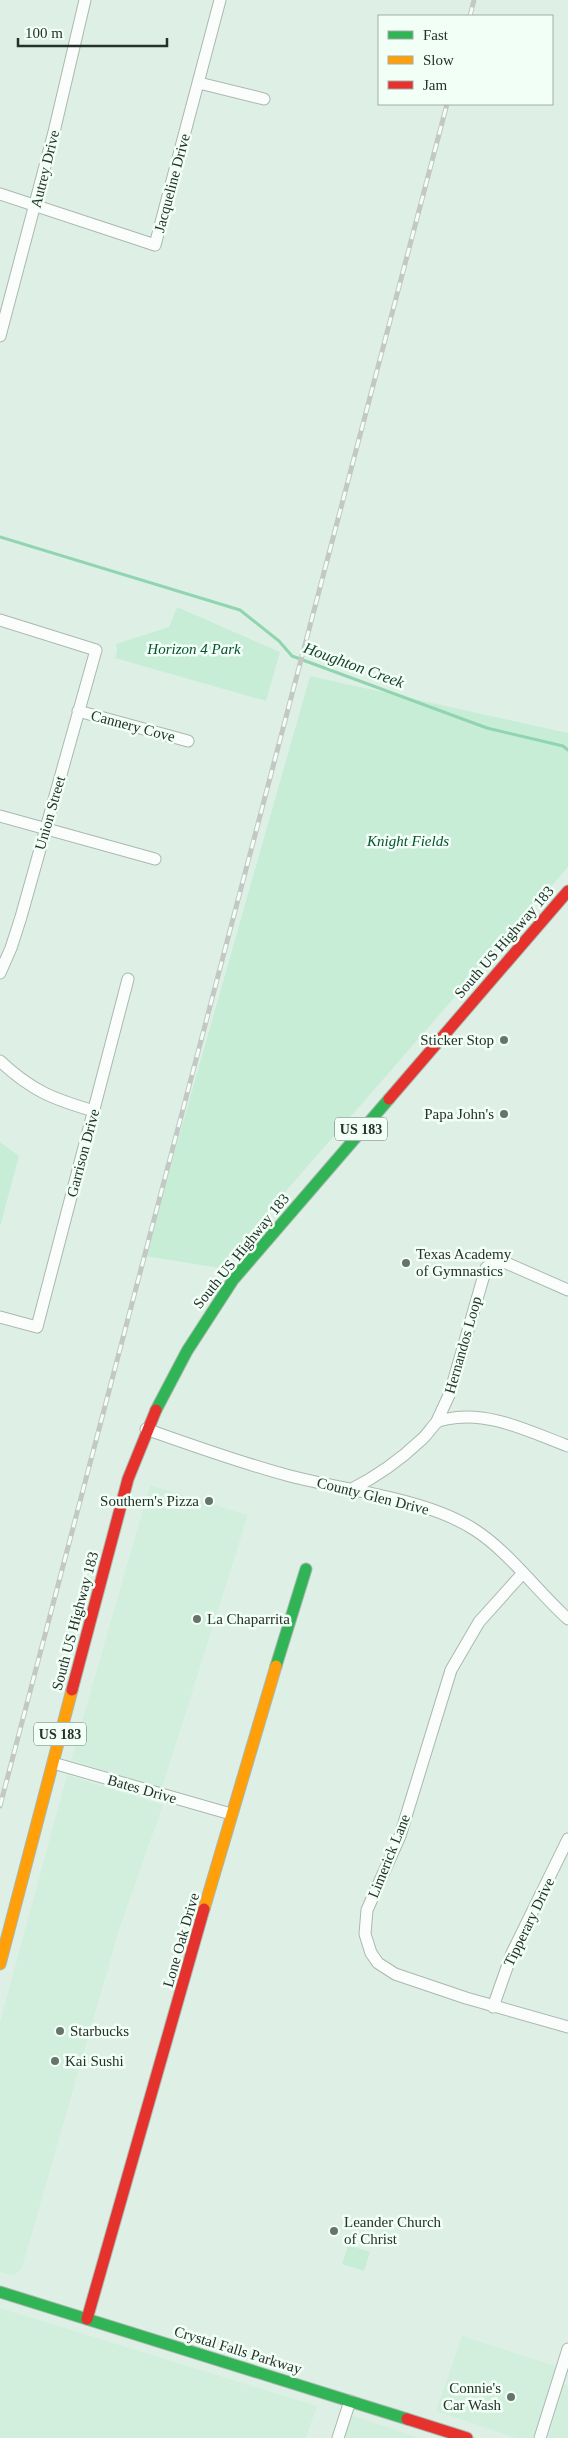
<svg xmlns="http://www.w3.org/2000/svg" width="568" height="2438" font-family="'Times New Roman',serif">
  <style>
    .built { fill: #d2efdd }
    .green { fill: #c8edd7 }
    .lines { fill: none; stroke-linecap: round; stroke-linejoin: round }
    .stream { stroke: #90d5b0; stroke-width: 3 }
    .street-casing { stroke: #aab8b0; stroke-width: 13 }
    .fast-casing { stroke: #aab8b0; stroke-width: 13 }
    .slow-casing { stroke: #aab8b0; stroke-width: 13 }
    .jam-casing { stroke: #aab8b0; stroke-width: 13 }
    .street { stroke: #fafdfb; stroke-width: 11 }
    .fast { stroke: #30b455; stroke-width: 11 }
    .slow { stroke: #ff9f0a; stroke-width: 11 }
    .jam { stroke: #e5322d; stroke-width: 11 }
    .rail-casing { stroke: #c3c8c5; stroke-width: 5 }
    .rail { stroke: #f2fff7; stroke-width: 3; stroke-dasharray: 9; stroke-linecap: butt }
    .poi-dot { fill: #66746b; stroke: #f2fff7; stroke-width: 2 }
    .labels { text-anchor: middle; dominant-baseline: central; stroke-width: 5; stroke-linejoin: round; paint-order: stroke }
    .shield { fill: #f2fff7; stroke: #626f68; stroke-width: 1 }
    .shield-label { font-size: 14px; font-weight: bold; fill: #25312a }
    .street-label { font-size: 15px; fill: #25312a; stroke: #f2fff7 }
    .park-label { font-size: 15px; font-style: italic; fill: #075233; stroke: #f2fff7 }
    .poi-label { font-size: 15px; fill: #25312a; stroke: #f2fff7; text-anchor: start }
    .water-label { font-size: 16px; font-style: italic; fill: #1a412d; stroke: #f2fff7 }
  </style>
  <rect width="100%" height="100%" fill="#def0e5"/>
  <path class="built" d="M 150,1485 L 248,1515 L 162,1788 L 71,1760 Z
    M 67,1775 L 163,1805 L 119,1930 L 22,2268 L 14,2276 L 0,2272 L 0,2022 Z
    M 0,2308 L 317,2406 L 306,2438 L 0,2438 Z
    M 462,2336 L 556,2366 L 534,2438 L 516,2438 L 436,2411 Z
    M 564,2384 L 568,2385 L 568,2438 L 547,2438 Z
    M 351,2415 L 420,2438 L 344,2438 Z"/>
  <path class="green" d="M 177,607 L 280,652 L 266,701 L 115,658 L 117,651 L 116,644 L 169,627 Z
    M 310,676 L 568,733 L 568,867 L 219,1268 L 145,1256 Z
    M 0,1142 L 19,1156 L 0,1227 Z
    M 348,2245 L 370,2252 L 364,2271 L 342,2264 Z"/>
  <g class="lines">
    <path class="stream" d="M 0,537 L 240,610 L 279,641 L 292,656 L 487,728 L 563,746 L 568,750"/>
    <g class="street-casing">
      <path id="street" d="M 199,83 L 264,99
        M 0,194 L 155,245 L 220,0
        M 0,336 L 54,132 L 85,0
        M 0,620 L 96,650 L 21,917 L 11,948 L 0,973
        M 78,711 L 188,741
        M 0,816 L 155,859
        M 0,1061 C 32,1091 53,1099 94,1111
        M 0,1317 L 37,1327 L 128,979
        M 437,1421 L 450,1393 L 486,1268 L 492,1263 L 504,1262 L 568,1290
        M 146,1429 C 194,1446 241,1463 290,1476 C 347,1491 426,1498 475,1530 C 508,1551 538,1592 568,1619
        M 350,1490 C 376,1477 400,1460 421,1440 C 427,1435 431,1428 436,1423 C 439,1420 443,1420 447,1419 C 488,1410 530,1432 568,1446
        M 522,1574 L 479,1622 L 451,1670 L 400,1836 L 367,1910 L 365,1934 L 371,1953 L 378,1963 L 395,1974 L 466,1998 L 568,2027
        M 53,1763 L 231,1814
        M 493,2007 L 512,1953 L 568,1839
        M 338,2438 L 350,2401
        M 540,2438 L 568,2349"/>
    </g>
    <g class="fast-casing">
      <path id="fast" d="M 156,1410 L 187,1351 L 233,1280 L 389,1099
        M 276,1666 L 306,1569
        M 0,2292 L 407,2419"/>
    </g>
    <g class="slow-casing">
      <path id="slow" d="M 204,1909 L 276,1666
        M 0,1964 L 72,1690"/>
    </g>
    <g class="jam-casing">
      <path id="jam" d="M 389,1099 L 568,891
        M 72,1690 L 128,1479 L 156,1410
        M 87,2319 L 204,1909
        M 407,2419 L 467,2438"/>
    </g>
    <use href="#street" class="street"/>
    <use href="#fast" class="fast"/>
    <use href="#slow" class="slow"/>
    <use href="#jam" class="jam"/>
    <g class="rail-casing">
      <path id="rail" d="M 470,16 L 474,0
        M 0,1806 L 447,104"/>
    </g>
    <use href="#rail" class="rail"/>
  </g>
  <g class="poi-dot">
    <circle cx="504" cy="1040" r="5"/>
    <circle cx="504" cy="1114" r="5"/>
    <circle cx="406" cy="1263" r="5"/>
    <circle cx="209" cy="1501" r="5"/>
    <circle cx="197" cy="1619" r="5"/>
    <circle cx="60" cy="2031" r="5"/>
    <circle cx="55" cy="2061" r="5"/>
    <circle cx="334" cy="2231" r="5"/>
    <circle cx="511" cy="2397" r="5"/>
  </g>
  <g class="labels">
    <g class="shield">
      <rect x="335" y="1117.5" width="52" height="23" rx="4"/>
      <rect x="34" y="1722.5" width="52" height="23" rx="4"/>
    </g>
    <g class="shield-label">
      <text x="361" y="1129">US 183</text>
      <text x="60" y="1734">US 183</text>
    </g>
    <g class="street-label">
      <text transform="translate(45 169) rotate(-76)">Autrey Drive</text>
      <text transform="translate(172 183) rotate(-75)">Jacqueline Drive</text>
      <text transform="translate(133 726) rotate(15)">Cannery Cove</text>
      <text transform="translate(50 813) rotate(-74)">Union Street</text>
      <text transform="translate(504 942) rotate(-49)">South US Highway 183</text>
      <text transform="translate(83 1153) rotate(-75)">Garrison Drive</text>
      <text transform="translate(241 1251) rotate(-51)">South US Highway 183</text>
      <text transform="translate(463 1345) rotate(-74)">Hernandos Loop</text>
      <text transform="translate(373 1496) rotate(14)">County Glen Drive</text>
      <text transform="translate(75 1621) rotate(-75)">South US Highway 183</text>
      <text transform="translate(142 1789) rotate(16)">Bates Drive</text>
      <text transform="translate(389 1856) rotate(-68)">Limerick Lane</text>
      <text transform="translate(529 1922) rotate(-64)">Tipperary Drive</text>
      <text transform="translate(181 1940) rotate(-74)">Lone Oak Drive</text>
      <text transform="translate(238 2350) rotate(17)">Crystal Falls Parkway</text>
    </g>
    <g class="park-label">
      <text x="194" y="649">Horizon 4 Park</text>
      <text x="408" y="841">Knight Fields</text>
    </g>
    <g class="poi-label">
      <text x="494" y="1040" text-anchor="end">Sticker Stop</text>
      <text x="494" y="1114" text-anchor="end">Papa John's</text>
      <text x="416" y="1254">Texas Academy<tspan x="416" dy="17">of Gymnastics</tspan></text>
      <text x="199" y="1501" text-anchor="end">Southern's Pizza</text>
      <text x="207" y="1619">La Chaparrita</text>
      <text x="70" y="2031">Starbucks</text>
      <text x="65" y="2061">Kai Sushi</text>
      <text x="344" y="2222">Leander Church<tspan x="344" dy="17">of Christ</tspan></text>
      <text x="501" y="2388" text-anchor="end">Connie's<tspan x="501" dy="17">Car Wash</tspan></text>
    </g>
    <g class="water-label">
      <text transform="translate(354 665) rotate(20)">Houghton Creek</text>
    </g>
  </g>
  <rect x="378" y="15" width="175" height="90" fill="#f2fff7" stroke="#a0ada5"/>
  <rect x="388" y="31" width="25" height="8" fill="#30b455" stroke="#a0ada5"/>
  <text x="423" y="40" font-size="15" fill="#25312a">Fast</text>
  <rect x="388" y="56" width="25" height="8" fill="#ff9f0a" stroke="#a0ada5"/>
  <text x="423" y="65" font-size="15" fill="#25312a">Slow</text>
  <rect x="388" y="81" width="25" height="8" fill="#e5322d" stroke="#a0ada5"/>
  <text x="423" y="90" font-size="15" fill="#25312a">Jam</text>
  <path d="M18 38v8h149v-8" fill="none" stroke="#25312a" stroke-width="2.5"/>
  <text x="25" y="38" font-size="15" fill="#25312a" stroke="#f2fff7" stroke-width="4" paint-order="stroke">100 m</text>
</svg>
